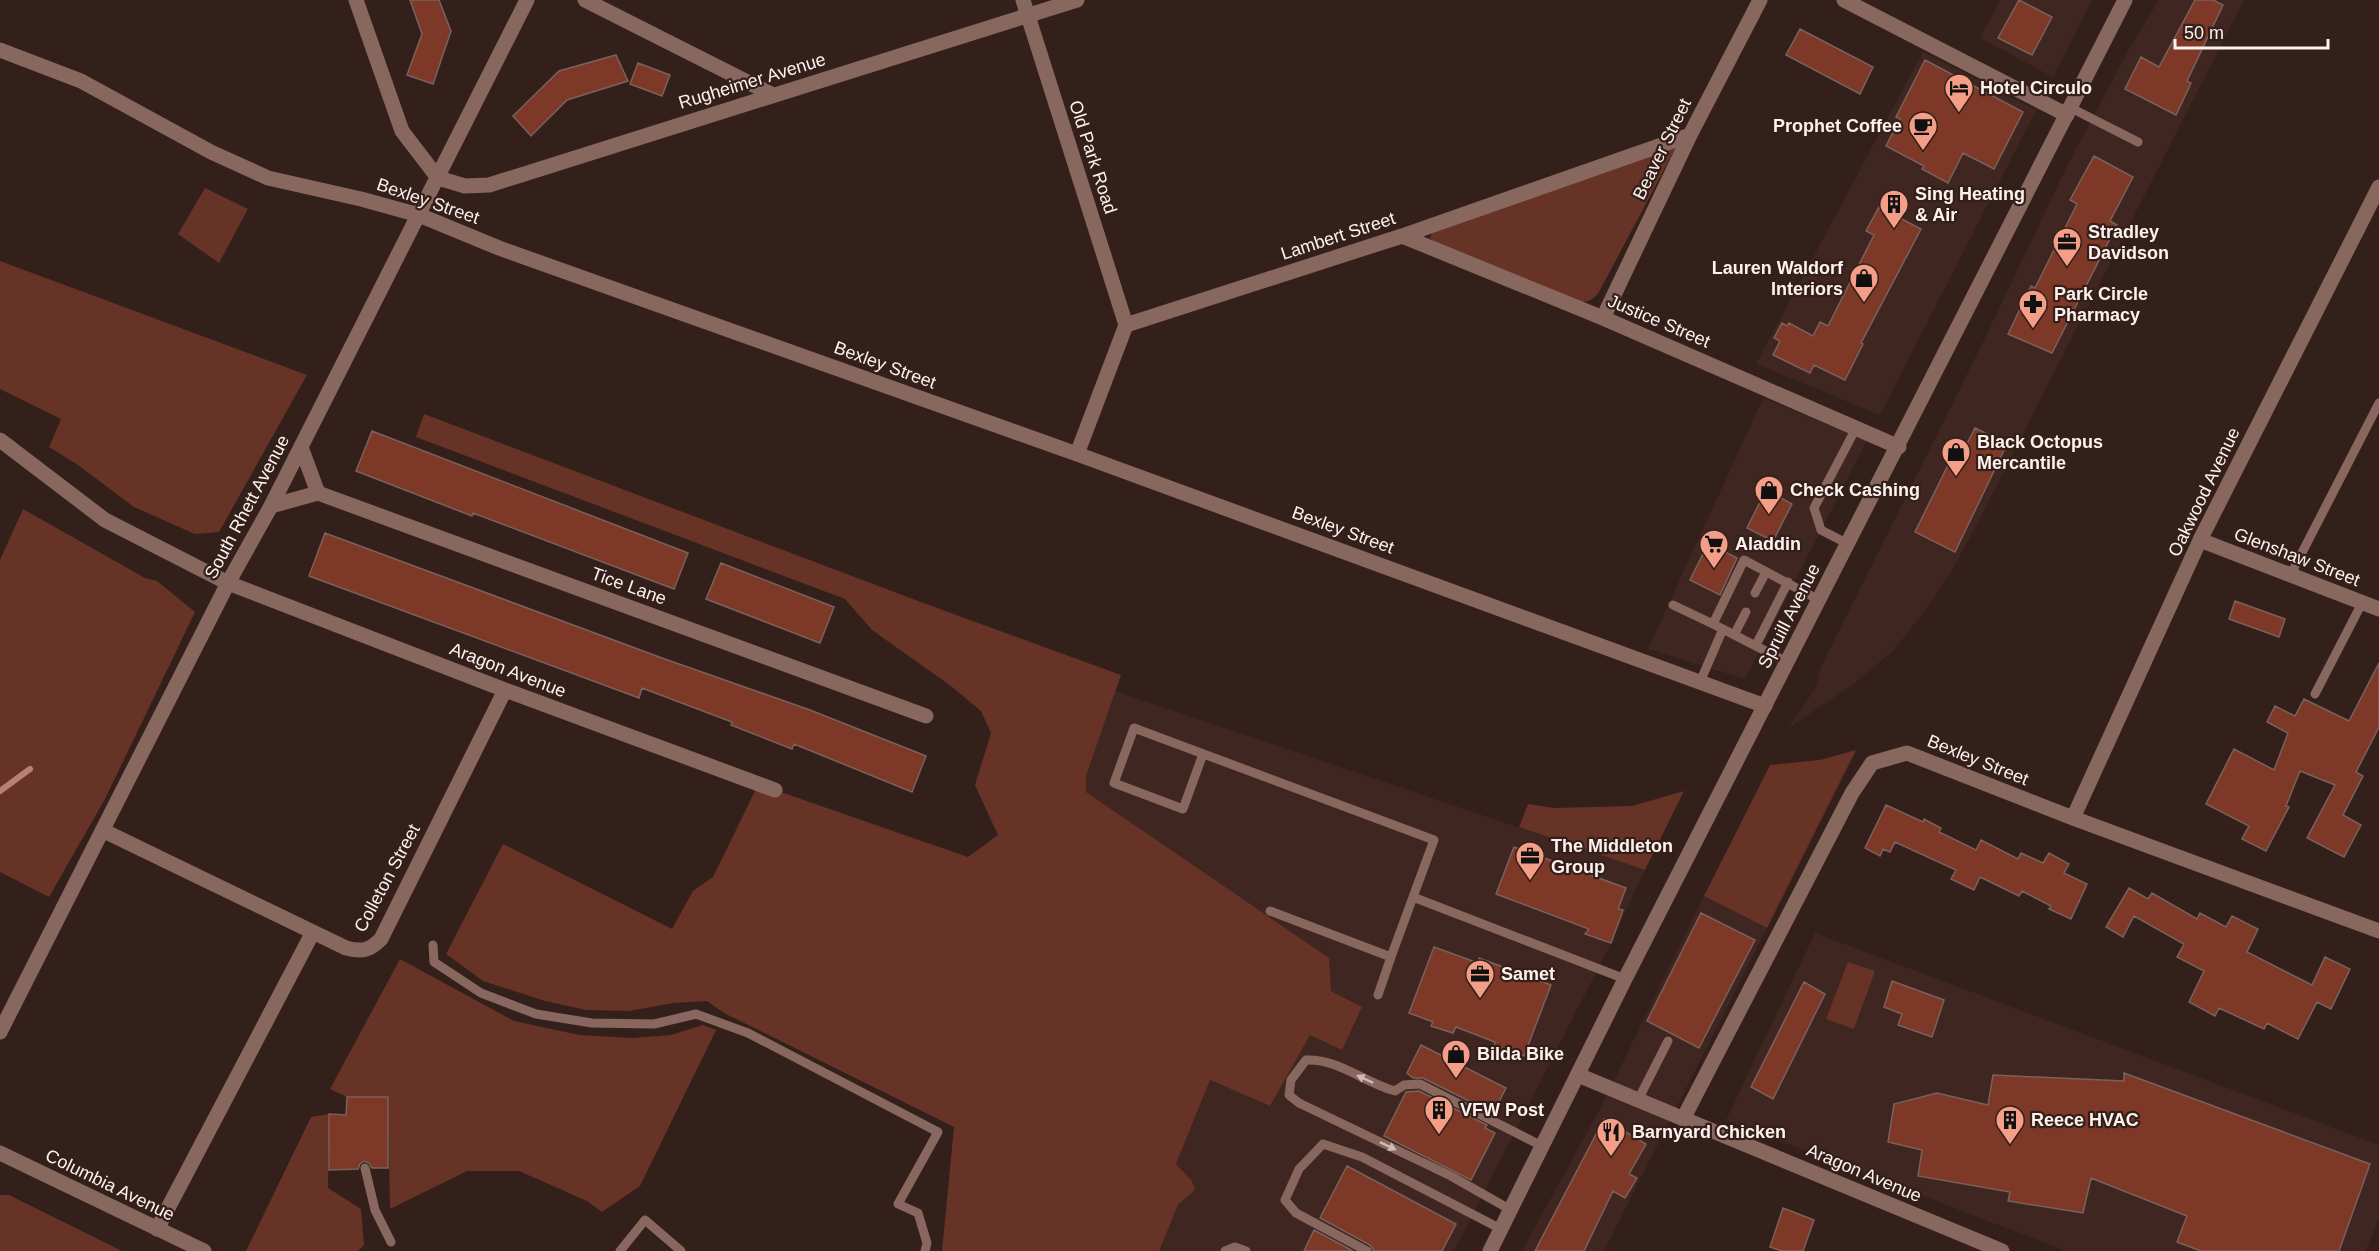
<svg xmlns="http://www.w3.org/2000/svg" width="2379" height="1251" font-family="Arial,sans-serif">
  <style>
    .built { fill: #402620 }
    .green { fill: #663326 }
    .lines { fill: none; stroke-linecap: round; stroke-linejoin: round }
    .stream { stroke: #b78173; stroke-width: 6 }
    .building { fill: #7d3827; stroke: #79625c; stroke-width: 1.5 }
    .service { stroke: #88675f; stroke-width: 9 }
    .minor { stroke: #88675f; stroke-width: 15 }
    .tertiary { stroke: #88675f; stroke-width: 15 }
    .oneway { fill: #cfbab5 }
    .labels { text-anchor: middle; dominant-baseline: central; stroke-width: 4.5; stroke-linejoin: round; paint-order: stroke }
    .street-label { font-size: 18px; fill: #fff1ee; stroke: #33201b }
    .poi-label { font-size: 18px; font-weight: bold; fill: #fff1ee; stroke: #33201b; text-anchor: start }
  </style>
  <rect width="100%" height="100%" fill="#33201b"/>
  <path class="built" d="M 2000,0 L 2092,0 L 2053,77 L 1980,38 Z
    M 2159,0 L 2244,0 L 1977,524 L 1952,570 L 1929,605 L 1894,650 L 1851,686 L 1787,729 L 1815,689 L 1821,667 L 1987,334 L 2066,168 L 2128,51 Z
    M 1923,52 L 2036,110 L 1880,415 L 1756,364 Z
    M 1763,398 L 1867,440 L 1745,679 L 1648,649 Z
    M 1115,691 L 1645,870 L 1607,951 L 1454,1251 L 1157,1251 L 1178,1205 L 1195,1190 L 1192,1181 L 1176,1164 L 1210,1080 L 1270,1106 L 1310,1034 L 1331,991 L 1086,792 L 1086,776 Z
    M 1704,896 L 1767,928 L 1604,1251 L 1522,1251 L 1602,1105 Z
    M 1815,933 L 2379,1145 L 2379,1217 L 2366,1251 L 2066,1251 L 1726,1120 Z"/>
  <path class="green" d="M 1675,146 L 1675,149 L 1599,292 C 1593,300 1589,302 1579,302 L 1433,242 L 1430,238 L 1432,233 Z
    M 205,188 L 248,209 L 219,263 L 178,234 Z
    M 0,261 L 307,375 L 219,532 L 195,534 L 134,507 L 78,465 L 49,447 L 61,419 L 0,389 Z
    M 424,414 L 918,601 L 1121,675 L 1086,776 L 1086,792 L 1329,958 L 1331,991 L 1362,1007 L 1342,1050 L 1310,1035 L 1270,1106 L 1210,1080 L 1176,1164 L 1192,1181 L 1195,1190 L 1178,1205 L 1159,1251 L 942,1251 L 954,1127 L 724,1013 L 707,1001 L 673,1003 L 629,1011 L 586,1010 L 545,1001 L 483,981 L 446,954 L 503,844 L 672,929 L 693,891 L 713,877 L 755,791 L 775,790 L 968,857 L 998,835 L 975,785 L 991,733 L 981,711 L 951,686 L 872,630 L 845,599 L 416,437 Z
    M 23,509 L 145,578 L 157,581 L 195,612 L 105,799 L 49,897 L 0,872 L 0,560 Z
    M 1856,750 L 1767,928 L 1704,896 L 1770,765 L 1820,760 Z
    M 1684,791 L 1645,870 L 1519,827 L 1528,804 L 1554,808 L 1632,806 Z
    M 400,959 L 514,1021 L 579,1035 L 632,1038 L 671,1035 L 703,1025 L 716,1030 L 640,1186 L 602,1212 L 587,1201 L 519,1171 L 467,1171 L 390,1209 L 388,1098 L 347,1097 L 330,1089 Z
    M 1848,962 L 1875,971 L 1854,1029 L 1826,1019 Z
    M 329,1114 L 328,1188 L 361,1209 L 364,1245 L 358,1251 L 246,1251 L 311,1117 Z
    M 0,1195 L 9,1195 L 122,1251 L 0,1251 Z"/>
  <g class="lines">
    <path class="stream" d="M 0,791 L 30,769"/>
  </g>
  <path class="building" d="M 410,0 L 439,0 L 451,31 L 433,84 L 407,75 L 422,34 Z
    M 2019,0 L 2052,17 L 2032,55 L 1998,38 Z
    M 2195,0 L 2213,0 L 2223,5 L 2187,81 L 2191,83 L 2176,115 L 2125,89 L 2141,57 L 2159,67 Z
    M 1800,29 L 1873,67 L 1860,94 L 1786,55 Z
    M 616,55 L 628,81 L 567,100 L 531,136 L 513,116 L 559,71 Z
    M 1925,60 L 2023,112 L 1994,169 L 1963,153 L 1948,183 L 1922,169 L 1924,166 L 1886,146 L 1900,119 L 1896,117 Z
    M 638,63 L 670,75 L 662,96 L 630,84 Z
    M 2094,156 L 2133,177 L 2110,221 L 2117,225 L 2052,353 L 2008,334 L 2031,286 L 2035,288 L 2077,204 L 2070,200 Z
    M 1879,207 L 1921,229 L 1861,343 L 1863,344 L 1845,380 L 1814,365 L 1810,373 L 1773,355 L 1780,341 L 1774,338 L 1782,323 L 1787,326 L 1789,323 L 1813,336 L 1820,322 L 1828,326 L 1874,235 L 1866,231 Z
    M 1975,428 L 2007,444 L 1955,552 L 1915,532 L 1950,461 L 1956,465 Z
    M 372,431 L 688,553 L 674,589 L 473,513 L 472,516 L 356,471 Z
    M 1766,490 L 1792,504 L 1773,541 L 1747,528 Z
    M 325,533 L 662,658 L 810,710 L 926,756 L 912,792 L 794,744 L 792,749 L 731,725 L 732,722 L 642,688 L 639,698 L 309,576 Z
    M 1712,545 L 1737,558 L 1720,595 L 1690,580 L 1703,554 L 1707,556 Z
    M 721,563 L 834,607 L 820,643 L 706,599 Z
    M 2235,601 L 2285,619 L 2279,637 L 2229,619 Z
    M 2379,663 L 2379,727 L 2356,772 L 2363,776 L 2343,815 L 2361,825 L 2344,857 L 2307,838 L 2335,785 L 2300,771 L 2286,806 L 2289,807 L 2266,851 L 2242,839 L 2249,826 L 2206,804 L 2234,749 L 2274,770 L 2288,733 L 2267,722 L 2275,706 L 2295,716 L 2304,699 L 2349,721 Z
    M 1886,805 L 1923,822 L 1924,819 L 1941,828 L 1939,832 L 1976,850 L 1981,840 L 2018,859 L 2021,853 L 2043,863 L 2049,853 L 2069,864 L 2064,873 L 2087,884 L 2071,919 L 2049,909 L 2051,906 L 2022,891 L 2019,896 L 1980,877 L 1974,890 L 1951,879 L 1956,870 L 1895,842 L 1890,852 L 1883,849 L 1880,856 L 1865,848 Z
    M 1514,847 L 1626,888 L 1618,909 L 1623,910 L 1611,943 L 1585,934 L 1589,929 L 1496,894 Z
    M 2129,888 L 2148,899 L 2152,893 L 2197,919 L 2200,913 L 2226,927 L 2232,916 L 2258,929 L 2247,952 L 2312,985 L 2325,957 L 2350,969 L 2331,1009 L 2317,1002 L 2298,1039 L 2267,1023 L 2264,1029 L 2219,1008 L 2215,1016 L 2189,1002 L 2204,971 L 2177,957 L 2184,944 L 2134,916 L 2123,937 L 2106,927 Z
    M 1701,913 L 1755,940 L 1699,1048 L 1647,1021 Z
    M 1434,947 L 1478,963 L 1479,958 L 1551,985 L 1524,1056 L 1494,1046 L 1495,1042 L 1456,1027 L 1453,1033 L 1431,1026 L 1433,1022 L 1409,1013 Z
    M 1892,981 L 1944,1000 L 1932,1037 L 1898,1025 L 1902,1014 L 1884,1007 Z
    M 1804,982 L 1825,994 L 1773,1099 L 1751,1087 Z
    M 1421,1045 L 1506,1088 L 1493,1113 L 1423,1078 L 1413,1078 L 1407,1073 Z
    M 2124,1073 L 2370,1164 L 2339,1251 L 2201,1251 L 2177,1242 L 2187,1216 L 2091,1178 L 2083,1213 L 2008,1201 L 2010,1192 L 1918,1176 L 1922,1150 L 1888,1142 L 1894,1104 L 1937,1093 L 1988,1105 L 1993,1075 L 2124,1081 Z
    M 1419,1091 L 1487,1125 L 1485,1128 L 1495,1133 L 1471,1180 L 1384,1136 L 1406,1092 Z
    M 347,1097 L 388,1097 L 388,1168 L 372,1168 L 369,1163 L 364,1161 L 360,1164 L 358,1169 L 329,1170 L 329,1114 L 346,1115 Z
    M 1604,1119 L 1646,1144 L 1629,1174 L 1637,1178 L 1625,1198 L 1613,1191 L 1584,1251 L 1535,1251 Z
    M 1347,1166 L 1456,1224 L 1442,1251 L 1374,1251 L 1370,1245 L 1320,1218 Z
    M 1783,1208 L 1814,1220 L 1803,1251 L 1782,1251 L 1770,1247 Z
    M 1314,1230 L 1353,1251 L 1304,1251 Z"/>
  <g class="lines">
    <path class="service" d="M 2071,108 L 2138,142
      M 1848,544 L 1821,530 L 1814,508 L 1856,428
      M 2290,576 L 2379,403
      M 1755,593 L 1766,572
      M 1673,605 L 1713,624
      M 1734,635 L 1746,612
      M 1756,645 L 1788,582
      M 1787,662 L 1713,624 L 1744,560 L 1819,600
      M 1700,682 L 1723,629
      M 2315,694 L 2362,603
      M 1203,754 L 1183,809 L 1114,783 L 1134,728 L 1434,840 L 1413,897 L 1625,979
      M 1270,911 L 1391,957 L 1413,897
      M 433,945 L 434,962 L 481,993 L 536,1014 L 592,1023 L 654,1024 L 696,1014 L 748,1033 L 938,1132 L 898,1204 L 918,1213 L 927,1243 L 925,1251
      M 1378,995 L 1391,957
      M 1638,1100 L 1668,1041
      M 365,1168 L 375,1210 L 391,1242
      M 1511,1210 L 1451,1176 L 1299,1103 L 1289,1095 L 1291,1080 L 1306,1060 C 1337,1058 1365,1083 1395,1091 L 1404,1085 L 1420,1084 L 1542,1146
      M 620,1251 L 645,1220 L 681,1251
      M 1225,1251 L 1235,1247 L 1246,1251
      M 1367,1251 L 1296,1213 L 1285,1200 L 1299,1169 L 1323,1144 L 1362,1157 L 1501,1229"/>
    <path class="minor" d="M 356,0 L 402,131 L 438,178 L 465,186 L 489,185 L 1077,0
      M 585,0 L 771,94
      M 1023,0 L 1126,325
      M 1844,0 L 2067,115
      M 0,50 L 81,81 L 211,152 L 268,178 L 361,199 L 419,215 L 499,248 L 1077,454 L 1765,706
      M 1402,236 L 1603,318 L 1899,447
      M 1603,318 L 1690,135 L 1760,0
      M 0,440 L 105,520 L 228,583 L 505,690 L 775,790
      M 301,447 L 318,493
      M 1077,454 L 1126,325 L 1402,236 L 1690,135
      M 318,493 L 926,716
      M 271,506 L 318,493
      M 2200,540 L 2379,609
      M 2073,818 L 2200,540 L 2379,187
      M 104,831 L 346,948 C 362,952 369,951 381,939 L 505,690
      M 1578,1075 L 2002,1251
      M 1683,1119 L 1852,793 L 1872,763 L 1907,753 L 2073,818 L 2379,931
      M 0,1153 L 204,1251
      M 157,1229 L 313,932"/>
    <path class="tertiary" d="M 0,1032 L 228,583 L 271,506 L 527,0
      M 1490,1251 L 1625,979 L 2125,0"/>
  </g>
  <defs><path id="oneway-solid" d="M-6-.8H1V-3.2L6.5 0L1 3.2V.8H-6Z" transform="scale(1.5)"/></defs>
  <g class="oneway">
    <use href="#oneway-solid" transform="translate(1365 1079) rotate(-155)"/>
    <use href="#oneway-solid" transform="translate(1388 1146) rotate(26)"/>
  </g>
  <defs>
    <g id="hotel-pin" transform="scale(1.5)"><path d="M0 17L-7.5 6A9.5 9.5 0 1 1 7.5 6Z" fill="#f49e87" stroke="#33201b"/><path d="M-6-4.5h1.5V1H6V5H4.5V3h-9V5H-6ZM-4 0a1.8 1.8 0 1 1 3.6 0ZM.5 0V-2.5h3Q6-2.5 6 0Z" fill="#111"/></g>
    <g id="cafe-pin" transform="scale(1.5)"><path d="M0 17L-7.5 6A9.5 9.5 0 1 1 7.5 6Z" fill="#f49e87" stroke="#33201b"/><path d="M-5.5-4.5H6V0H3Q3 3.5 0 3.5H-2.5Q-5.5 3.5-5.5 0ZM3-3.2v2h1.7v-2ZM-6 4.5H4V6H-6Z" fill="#111"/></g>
    <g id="building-pin" transform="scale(1.5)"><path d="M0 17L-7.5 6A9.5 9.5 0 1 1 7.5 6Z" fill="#f49e87" stroke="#33201b"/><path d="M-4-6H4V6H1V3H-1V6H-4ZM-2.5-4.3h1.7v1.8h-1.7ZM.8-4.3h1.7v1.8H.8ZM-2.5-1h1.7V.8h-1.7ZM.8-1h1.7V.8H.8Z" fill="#111"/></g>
    <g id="office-pin" transform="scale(1.5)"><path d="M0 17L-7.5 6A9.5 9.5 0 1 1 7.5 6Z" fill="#f49e87" stroke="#33201b"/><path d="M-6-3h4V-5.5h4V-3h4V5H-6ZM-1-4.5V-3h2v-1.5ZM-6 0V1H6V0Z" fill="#111"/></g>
    <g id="shop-pin" transform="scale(1.5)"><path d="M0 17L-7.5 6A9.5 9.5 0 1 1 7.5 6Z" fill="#f49e87" stroke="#33201b"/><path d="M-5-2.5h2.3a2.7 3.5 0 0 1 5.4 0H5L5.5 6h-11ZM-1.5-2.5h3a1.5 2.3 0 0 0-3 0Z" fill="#111"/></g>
    <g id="pharmacy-pin" transform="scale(1.5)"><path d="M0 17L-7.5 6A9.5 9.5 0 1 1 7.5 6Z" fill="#f49e87" stroke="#33201b"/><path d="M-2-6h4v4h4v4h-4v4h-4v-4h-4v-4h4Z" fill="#111"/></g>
    <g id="supermarket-pin" transform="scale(1.5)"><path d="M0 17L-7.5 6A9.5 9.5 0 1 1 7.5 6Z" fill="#f49e87" stroke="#33201b"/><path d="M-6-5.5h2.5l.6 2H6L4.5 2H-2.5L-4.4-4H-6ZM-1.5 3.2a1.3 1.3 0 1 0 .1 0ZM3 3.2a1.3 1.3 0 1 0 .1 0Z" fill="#111"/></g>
    <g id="restaurant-pin" transform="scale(1.5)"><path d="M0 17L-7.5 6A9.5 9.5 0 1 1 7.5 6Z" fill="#f49e87" stroke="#33201b"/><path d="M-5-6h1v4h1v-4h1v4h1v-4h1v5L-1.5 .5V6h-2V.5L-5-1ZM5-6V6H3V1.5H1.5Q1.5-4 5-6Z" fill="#111"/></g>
  </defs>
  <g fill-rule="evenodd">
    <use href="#hotel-pin" x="1959" y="88"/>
    <use href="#cafe-pin" x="1923" y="126"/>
    <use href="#building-pin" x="1894" y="204"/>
    <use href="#office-pin" x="2067" y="242"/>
    <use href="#shop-pin" x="1864" y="278"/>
    <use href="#pharmacy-pin" x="2033" y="304"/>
    <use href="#shop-pin" x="1956" y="452"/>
    <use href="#shop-pin" x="1769" y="490"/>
    <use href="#supermarket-pin" x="1714" y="544"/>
    <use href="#office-pin" x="1530" y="856"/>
    <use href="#office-pin" x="1480" y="974"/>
    <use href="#shop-pin" x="1456" y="1054"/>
    <use href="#building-pin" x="1439" y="1110"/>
    <use href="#building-pin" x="2010" y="1120"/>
    <use href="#restaurant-pin" x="1611" y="1132"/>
  </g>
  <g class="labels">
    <g class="street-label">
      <text transform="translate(752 81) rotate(-17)">Rugheimer Avenue</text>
      <text transform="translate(1662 149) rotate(-64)">Beaver Street</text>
      <text transform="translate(1093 157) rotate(72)">Old Park Road</text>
      <text transform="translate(428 201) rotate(19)">Bexley Street</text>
      <text transform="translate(1338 236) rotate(-18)">Lambert Street</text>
      <text transform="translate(1659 321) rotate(23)">Justice Street</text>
      <text transform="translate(885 365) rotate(20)">Bexley Street</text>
      <text transform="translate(2204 492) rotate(-64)">Oakwood Avenue</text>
      <text transform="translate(247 507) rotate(-62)">South Rhett Avenue</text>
      <text transform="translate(1343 530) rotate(20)">Bexley Street</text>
      <text transform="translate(2297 557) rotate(21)">Glenshaw Street</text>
      <text transform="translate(629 586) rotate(20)">Tice Lane</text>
      <text transform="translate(1789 616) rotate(-63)">Spruill Avenue</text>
      <text transform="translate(508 670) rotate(21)">Aragon Avenue</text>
      <text transform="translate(1978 760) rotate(22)">Bexley Street</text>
      <text transform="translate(387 878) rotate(-62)">Colleton Street</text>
      <text transform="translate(1864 1173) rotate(23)">Aragon Avenue</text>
      <text transform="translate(110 1185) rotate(26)">Columbia Avenue</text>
    </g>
    <g class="poi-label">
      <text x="1980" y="88">Hotel Circulo</text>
      <text x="1902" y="126" text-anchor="end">Prophet Coffee</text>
      <text x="1915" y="194">Sing Heating<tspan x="1915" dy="21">&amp; Air</tspan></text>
      <text x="2088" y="232">Stradley<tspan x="2088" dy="21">Davidson</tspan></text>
      <text x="1843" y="268" text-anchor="end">Lauren Waldorf<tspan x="1843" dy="21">Interiors</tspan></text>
      <text x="2054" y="294">Park Circle<tspan x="2054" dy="21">Pharmacy</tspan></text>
      <text x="1977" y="442">Black Octopus<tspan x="1977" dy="21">Mercantile</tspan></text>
      <text x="1790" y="490">Check Cashing</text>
      <text x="1735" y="544">Aladdin</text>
      <text x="1551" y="846">The Middleton<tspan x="1551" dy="21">Group</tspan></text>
      <text x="1501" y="974">Samet</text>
      <text x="1477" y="1054">Bilda Bike</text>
      <text x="1460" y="1110">VFW Post</text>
      <text x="2031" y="1120">Reece HVAC</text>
      <text x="1632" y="1132">Barnyard Chicken</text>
    </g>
  </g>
  <path d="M2175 39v9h153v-9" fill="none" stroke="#fff1ee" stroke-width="3"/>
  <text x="2184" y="39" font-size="18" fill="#fff1ee" stroke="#33201b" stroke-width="4.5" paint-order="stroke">50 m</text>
</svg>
